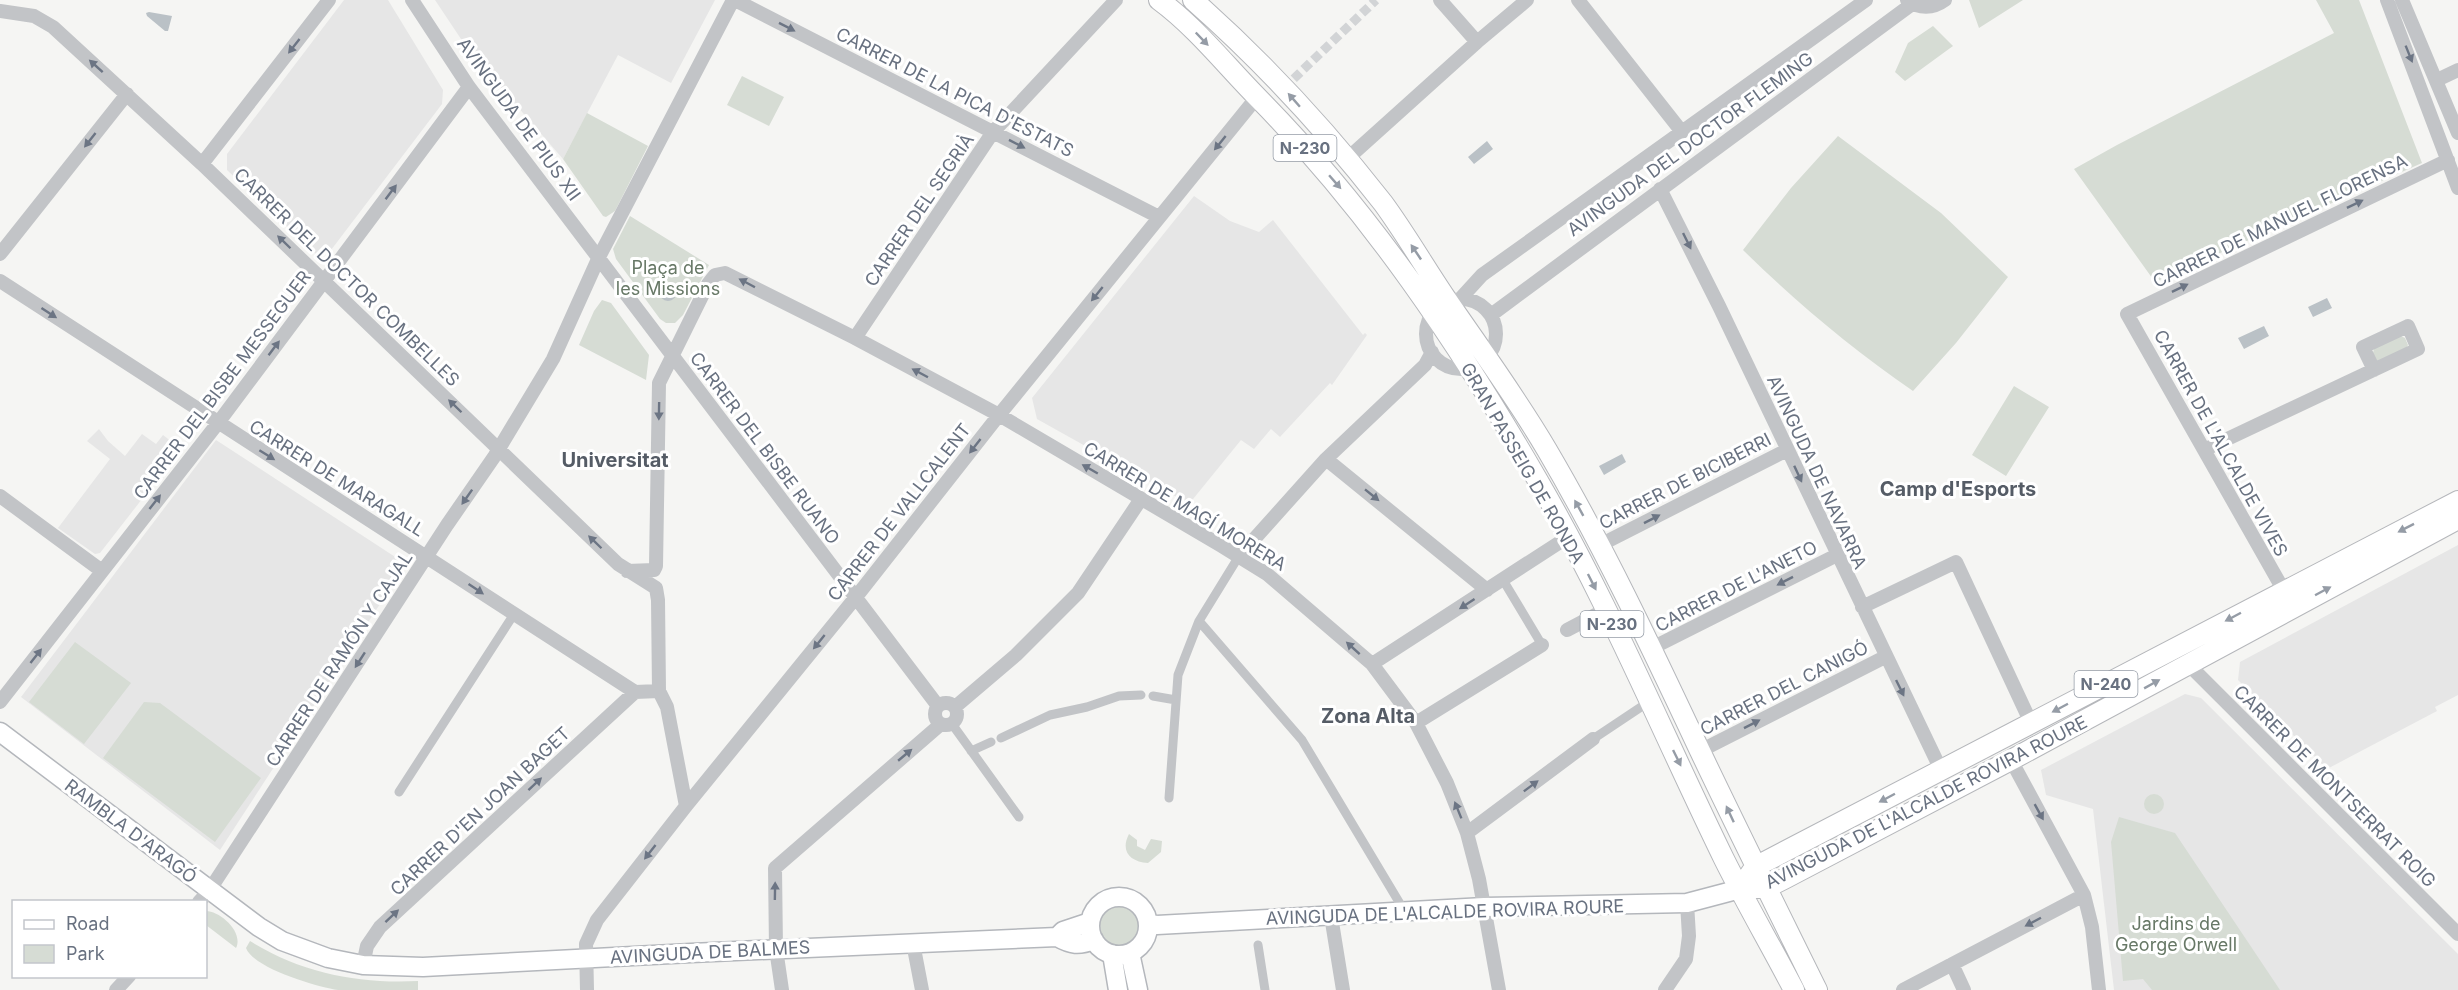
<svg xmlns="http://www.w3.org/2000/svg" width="2458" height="990" font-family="Inter,sans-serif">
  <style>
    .built { fill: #e6e6e6 }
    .green { fill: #d6dcd4 }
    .water { fill: #bac1c6 }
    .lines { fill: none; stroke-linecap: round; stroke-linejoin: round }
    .pedestrian-tunnel { stroke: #d2d4d6; stroke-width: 9; stroke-dasharray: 9 4.5; stroke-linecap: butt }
    .secondary-casing { stroke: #b4b7bc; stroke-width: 21 }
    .primary-casing { stroke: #b5b7bb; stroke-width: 22 }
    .pedestrian { stroke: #c2c4c7; stroke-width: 9 }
    .minor { stroke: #c2c4c7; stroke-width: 14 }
    .secondary { stroke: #fff; stroke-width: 18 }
    .primary { stroke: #fff; stroke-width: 20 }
    .oneway { fill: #6c7584 }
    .oneway2 { fill: #959ca6 }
    .labels { text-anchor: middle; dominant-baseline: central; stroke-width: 6; stroke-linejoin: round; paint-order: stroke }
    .shield { fill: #fff; stroke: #959ca6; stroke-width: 1.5 }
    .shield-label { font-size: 16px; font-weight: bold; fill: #687180 }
    .street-label { font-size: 18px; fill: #687180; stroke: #fff }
    .park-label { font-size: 18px; fill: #677866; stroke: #fff }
    .neighbourhood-label { font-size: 20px; font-weight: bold; fill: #555c66; stroke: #fff }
  </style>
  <rect width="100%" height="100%" fill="#f5f5f3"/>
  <path class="built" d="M 344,0 L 388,0 L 443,90 L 442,104 L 328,254 L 317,255 L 227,170 L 227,154 Z
    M 435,0 L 715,0 L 671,83 L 618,55 L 563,159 L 469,51 Z
    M 1194,196 L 1230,221 L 1259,232 L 1273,220 L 1363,335 L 1365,333 L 1367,335 L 1332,385 L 1330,383 L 1280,437 L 1271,429 L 1254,449 L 1241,440 L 1189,504 L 1037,419 L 1032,398 Z
    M 99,429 L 108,441 L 125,456 L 142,434 L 156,444 L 163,435 L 181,449 L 100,553 L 95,554 L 58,528 L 110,459 L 87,441 Z
    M 216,440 L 406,564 L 220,850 L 21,697 Z
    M 2458,545 L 2458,695 L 2435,707 L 2437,711 L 2327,769 L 2238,680 L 2240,662 Z
    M 2185,694 L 2201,698 L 2458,954 L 2458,990 L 2114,990 L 2093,809 L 2046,795 L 2041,770 Z"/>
  <path class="green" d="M 1969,0 L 2023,0 L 1979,28 Z
    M 2316,0 L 2359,0 L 2422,163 L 2155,282 L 2074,169 L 2117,145 L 2334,33 Z
    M 1933,26 L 1953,46 L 1905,81 L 1895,72 L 1908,43 Z
    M 742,76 L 784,97 L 769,126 L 727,105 Z
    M 587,113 L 648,146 L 615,211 L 606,217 L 603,216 L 563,159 Z
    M 1838,136 L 1941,213 L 2008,277 L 1956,343 L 1913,391 C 1852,349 1796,302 1743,250 L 1791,188 Z
    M 630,216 L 709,265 L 683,315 L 675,323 L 666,323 L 660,319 L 616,259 L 613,249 Z
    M 602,300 L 611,303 L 649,355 L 646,380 L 579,345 L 594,311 Z
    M 2401,336 L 2405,338 L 2408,345 L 2406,349 L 2379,361 L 2375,361 L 2373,353 L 2374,348 Z
    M 2014,386 L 2049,407 L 2006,476 L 1972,455 Z
    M 75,642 L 131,683 L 84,744 L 29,702 Z
    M 144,702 L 160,703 L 261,778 L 215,842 L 103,758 Z
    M2144 804a10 10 0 1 1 20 0a10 10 0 1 1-20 0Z
    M 2119,817 L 2175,833 L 2280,990 L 2152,990 L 2143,979 L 2123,981 L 2111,842 Z
    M 1129,834 L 1137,840 L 1137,846 L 1145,850 L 1151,839 L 1162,841 L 1161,852 L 1148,863 C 1130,862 1120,851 1129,834 Z
    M1099 926a21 21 0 1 1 42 0a21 21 0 1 1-42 0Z
    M 206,911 C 220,911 244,932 236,948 L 206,925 Z
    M 250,941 C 301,973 358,984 418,981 L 418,990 C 392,990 364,990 338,990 C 317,987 253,968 246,948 Z"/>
  <path class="water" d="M 149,12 L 172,16 L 168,31 L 165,31 L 147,16 L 146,13 Z
    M 1487,141 L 1493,149 L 1474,164 L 1468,157 Z
    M659 292a9 9 0 1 1 18 0a9 9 0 1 1-18 0Z
    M 2327,298 L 2332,308 L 2313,317 L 2308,307 Z
    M 2264,326 L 2269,336 L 2244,349 L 2238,338 Z
    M 1622,454 L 1626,462 L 1604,475 L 1599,466 Z"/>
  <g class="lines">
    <path class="pedestrian-tunnel" d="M 1284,88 L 1376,0"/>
    <g class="secondary-casing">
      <path id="secondary" d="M 0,732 L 259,927 L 282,941 L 328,958 L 363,965 L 423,967 L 691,953 L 1057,937 C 1071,945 1079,946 1094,940
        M1090 926a29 29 0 1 1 58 0a29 29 0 1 1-58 0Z
        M 1149,924 L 1157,925 L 1484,907 L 1687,903 L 1740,889
        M 1057,937 L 1063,931 L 1090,922
        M 1130,953 L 1138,990
        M 1112,954 L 1118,990"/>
    </g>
    <g class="primary-casing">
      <path id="primary" d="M 1159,0 C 1197,28 1227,67 1260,100 C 1370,212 1459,344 1537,479 C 1608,601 1662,732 1724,859 C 1746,903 1771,946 1794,990
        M 1193,0 C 1262,61 1326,130 1383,203 C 1405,233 1424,266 1445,297 C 1479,347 1516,397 1547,450 C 1604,547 1652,649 1700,751 C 1738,831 1778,911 1817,990
        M 1748,877 L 1755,867 L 2458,501
        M 1755,888 L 1766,888 L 1784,879 L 2011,760 L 2458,519"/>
    </g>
    <path class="pedestrian" d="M 1503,580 L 1542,645
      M 1199,621 L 1302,740 L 1405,912
      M 1153,696 L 1176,700
      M 952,724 L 1019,817
      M 1001,738 L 1050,715 L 1087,707 L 1119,696 L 1141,695
      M 1593,739 L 1650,701
      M 971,751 L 991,742
      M 399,792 L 514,614
      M 1169,798 L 1178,675 L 1199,621 L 1239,556
      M 1258,945 L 1265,990"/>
    <path class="minor" d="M 412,0 L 469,87 L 938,706
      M 735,0 L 1159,217
      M 1440,0 L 1477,42
      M 1578,0 L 1682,132
      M 1907,0 C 1919,9 1933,9 1945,0
      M 2387,0 L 2458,188
      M 2402,0 L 2458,133
      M 0,11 L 34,16 L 53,27 L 202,164 L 618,564 L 656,588 L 658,600 L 659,691 L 667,707 L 686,806
      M 2437,80 L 2458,70
      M 1347,159 L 1477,42 L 1527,0
      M 202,164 L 329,0
      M 1660,189 L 1719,306 L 1941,770
      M 0,254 L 127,94
      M 0,281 L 635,692 L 659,691
      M 1461,298 L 1482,275 L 1866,0
      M1426 334a35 35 0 1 1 70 0a35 35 0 1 1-70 0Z
      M 1491,315 L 1912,4
      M 855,338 L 993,132 L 1116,0
      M 2204,450 L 2418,349 L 2408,326 L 2363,347 L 2374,370
      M 1326,459 L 1487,590
      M 0,496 L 102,571
      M 1600,545 L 1787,450
      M 1239,556 L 1326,459 L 1425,365 L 1432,352
      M 627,571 L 654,570 L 656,566 L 659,383 L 708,284 L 715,275 L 725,273 L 855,338 L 999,415 L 1220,545 L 1267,574 L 1372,664 L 1416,723 L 1447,783 L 1467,833 L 1479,879 L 1499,990
      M 2284,591 L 2127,314 L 2448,160
      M 1862,607 L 1956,562 L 2031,723
      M 1567,630 L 1605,610
      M 1652,648 L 1837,555
      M 1372,664 L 1568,537
      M 2188,664 L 2458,934
      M 0,702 L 218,423 L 469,87
      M935 714a11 11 0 1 1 22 0a11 11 0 1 1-22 0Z
      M 955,707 L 1016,655 L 1078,593 L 1141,499
      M 1416,723 L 1542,645
      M 1700,751 L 1885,657
      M 2011,760 L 2084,895 L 2092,927 L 2099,990
      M 1467,833 L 1593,739
      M 199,902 L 209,891 L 447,525 L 494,457 L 553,359 L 599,257 L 733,0
      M 1331,916 L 1343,990
      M 913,943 L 922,990
      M 1952,964 L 1964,990
      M 363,965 L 367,946 L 380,927 L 635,692
      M 116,990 L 129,976
      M 587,990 L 586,944 L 597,920 L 686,806 L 856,597 L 999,415 L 1257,97
      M 782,990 L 776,949 L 775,868 L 941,724
      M 1665,990 L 1686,959 L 1689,936 L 1687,903
      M 1903,990 L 2084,895"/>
    <use href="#secondary" class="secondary"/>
    <use href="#primary" class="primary"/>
  </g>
  <defs><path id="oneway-solid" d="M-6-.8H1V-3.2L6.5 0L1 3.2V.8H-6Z" transform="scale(1.5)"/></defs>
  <g class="oneway">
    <use href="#oneway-solid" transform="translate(787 27) rotate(27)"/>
    <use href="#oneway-solid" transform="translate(294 46) rotate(128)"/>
    <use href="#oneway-solid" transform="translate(2409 54) rotate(68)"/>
    <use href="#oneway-solid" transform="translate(96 66) rotate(-138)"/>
    <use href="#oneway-solid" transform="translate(90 140) rotate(128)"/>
    <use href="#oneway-solid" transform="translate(1220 143) rotate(129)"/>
    <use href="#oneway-solid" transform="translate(1017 144) rotate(27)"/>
    <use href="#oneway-solid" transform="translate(391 192) rotate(-53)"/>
    <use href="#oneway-solid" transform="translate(2355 204) rotate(-26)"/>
    <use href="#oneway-solid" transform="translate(1687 241) rotate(64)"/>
    <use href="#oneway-solid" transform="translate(284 242) rotate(-136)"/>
    <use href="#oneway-solid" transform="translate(747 283) rotate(-152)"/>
    <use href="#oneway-solid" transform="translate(2180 288) rotate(-26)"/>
    <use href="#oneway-solid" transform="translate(1097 294) rotate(129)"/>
    <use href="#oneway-solid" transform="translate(49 313) rotate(33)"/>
    <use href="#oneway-solid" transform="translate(274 348) rotate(-53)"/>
    <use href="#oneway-solid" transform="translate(920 373) rotate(-152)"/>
    <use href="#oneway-solid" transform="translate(455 406) rotate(-136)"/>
    <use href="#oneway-solid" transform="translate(659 411) rotate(91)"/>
    <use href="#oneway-solid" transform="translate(975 446) rotate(128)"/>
    <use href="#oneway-solid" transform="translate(267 455) rotate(32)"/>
    <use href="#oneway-solid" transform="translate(1090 469) rotate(-150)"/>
    <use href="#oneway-solid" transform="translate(1798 474) rotate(65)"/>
    <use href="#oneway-solid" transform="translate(1372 495) rotate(39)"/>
    <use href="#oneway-solid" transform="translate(467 497) rotate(125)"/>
    <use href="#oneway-solid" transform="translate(155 502) rotate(-52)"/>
    <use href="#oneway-solid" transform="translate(1652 519) rotate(-27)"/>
    <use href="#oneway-solid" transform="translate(595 542) rotate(-136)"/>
    <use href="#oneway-solid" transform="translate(1785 581) rotate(153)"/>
    <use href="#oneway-solid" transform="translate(476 589) rotate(34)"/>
    <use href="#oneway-solid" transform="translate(1467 604) rotate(147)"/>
    <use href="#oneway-solid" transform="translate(819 642) rotate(129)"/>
    <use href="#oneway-solid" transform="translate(1353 648) rotate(-138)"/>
    <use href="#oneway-solid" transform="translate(36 656) rotate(-52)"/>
    <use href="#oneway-solid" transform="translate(360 660) rotate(123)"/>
    <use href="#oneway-solid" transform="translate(1900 688) rotate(64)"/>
    <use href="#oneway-solid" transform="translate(1752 724) rotate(-27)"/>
    <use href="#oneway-solid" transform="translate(905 755) rotate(-40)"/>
    <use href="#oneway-solid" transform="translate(535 784) rotate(-43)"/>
    <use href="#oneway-solid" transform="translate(1531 786) rotate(-37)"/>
    <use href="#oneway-solid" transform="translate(1458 810) rotate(-112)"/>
    <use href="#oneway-solid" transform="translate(2039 812) rotate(61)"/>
    <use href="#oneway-solid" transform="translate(650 852) rotate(128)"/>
    <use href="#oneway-solid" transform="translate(775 891) rotate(-89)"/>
    <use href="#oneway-solid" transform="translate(392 916) rotate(-43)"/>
    <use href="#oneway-solid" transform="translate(2033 922) rotate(152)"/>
  </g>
  <g class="oneway2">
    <use href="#oneway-solid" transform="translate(1202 39) rotate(46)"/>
    <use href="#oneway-solid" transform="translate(1294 100) rotate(-131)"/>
    <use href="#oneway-solid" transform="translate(1335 182) rotate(49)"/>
    <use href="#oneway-solid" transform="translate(1416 252) rotate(-124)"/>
    <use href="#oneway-solid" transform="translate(1579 508) rotate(-119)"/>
    <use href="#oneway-solid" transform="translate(2406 528) rotate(153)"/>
    <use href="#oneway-solid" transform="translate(1592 582) rotate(63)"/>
    <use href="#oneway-solid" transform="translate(2323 591) rotate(-28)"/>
    <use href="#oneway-solid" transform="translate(2233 617) rotate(152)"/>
    <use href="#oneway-solid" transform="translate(2152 684) rotate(-29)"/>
    <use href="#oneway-solid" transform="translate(2060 708) rotate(152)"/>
    <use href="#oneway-solid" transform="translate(1677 758) rotate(64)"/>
    <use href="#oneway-solid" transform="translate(1887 798) rotate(152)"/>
    <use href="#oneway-solid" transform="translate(1730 814) rotate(-115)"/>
  </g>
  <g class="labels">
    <g class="shield">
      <rect x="1273.5" y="135" width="63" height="26" rx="4.5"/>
      <rect x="1580.5" y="611" width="63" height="26" rx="4.5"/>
      <rect x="2074.5" y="671" width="63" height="26" rx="4.5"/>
    </g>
    <g class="shield-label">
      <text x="1305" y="148">N-230</text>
      <text x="1612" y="624">N-230</text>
      <text x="2106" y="684">N-240</text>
    </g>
    <g class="street-label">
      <text transform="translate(955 92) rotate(27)">CARRER DE LA PICA D'ESTATS</text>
      <text transform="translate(519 119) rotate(54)">AVINGUDA DE PIUS XII</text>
      <text transform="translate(1690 144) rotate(-36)">AVINGUDA DEL DOCTOR FLEMING</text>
      <text transform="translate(919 210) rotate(-56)">CARRER DEL SEGRIÀ</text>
      <text transform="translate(2280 221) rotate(-26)">CARRER DE MANUEL FLORENSA</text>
      <text transform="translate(347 277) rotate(44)">CARRER DEL DOCTOR COMBELLES</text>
      <text transform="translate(222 385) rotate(-53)">CARRER DEL BISBE MESSEGUER</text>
      <text transform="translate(2221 443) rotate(61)">CARRER DE L'ALCALDE VIVES</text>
      <text transform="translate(765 448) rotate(53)">CARRER DEL BISBE RUANO</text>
      <text transform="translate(1523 463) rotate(60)">GRAN PASSEIG DE RONDA</text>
      <text transform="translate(1817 472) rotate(65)">AVINGUDA DE NAVARRA</text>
      <text transform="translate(337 478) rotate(32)">CARRER DE MARAGALL</text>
      <text transform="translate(1685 481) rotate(-27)">CARRER DE BICIBERRI</text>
      <text transform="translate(1185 506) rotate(31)">CARRER DE MAGÍ MORERA</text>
      <text transform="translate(899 512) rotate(-52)">CARRER DE VALLCALENT</text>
      <text transform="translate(1736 586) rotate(-27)">CARRER DE L'ANETO</text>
      <text transform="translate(339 659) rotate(-57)">CARRER DE RAMÓN Y CAJAL</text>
      <text transform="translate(1784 688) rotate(-27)">CARRER DEL CANIGÓ</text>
      <text transform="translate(2335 786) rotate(45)">CARRER DE MONTSERRAT ROIG</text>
      <text transform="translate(1926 802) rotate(-27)">AVINGUDA DE L'ALCALDE ROVIRA ROURE</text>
      <text transform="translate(480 811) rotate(-43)">CARRER D'EN JOAN BAGET</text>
      <text transform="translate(131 831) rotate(37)">RAMBLA D'ARAGÓ</text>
      <text transform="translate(1445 912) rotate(-2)">AVINGUDA DE L'ALCALDE ROVIRA ROURE</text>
      <text transform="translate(710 952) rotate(-3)">AVINGUDA DE BALMES</text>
    </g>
    <g class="park-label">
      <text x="668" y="267">Plaça de<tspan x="668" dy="21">les Missions</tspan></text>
      <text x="2176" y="923">Jardins de<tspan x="2176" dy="21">George Orwell</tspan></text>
    </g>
    <g class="neighbourhood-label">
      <text x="615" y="460">Universitat</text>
      <text x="1958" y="489">Camp d'Esports</text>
      <text x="1368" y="716">Zona Alta</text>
    </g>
  </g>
  <rect x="12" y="900" width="195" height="78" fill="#ffffff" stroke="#c3c6cc" stroke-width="1.5"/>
  <rect x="24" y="920" width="30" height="9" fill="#ffffff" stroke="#c3c6cc" stroke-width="1.5"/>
  <text x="66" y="930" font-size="18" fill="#687180">Road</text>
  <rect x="24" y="945" width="30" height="18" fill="#d6dcd4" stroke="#c3c6cc" stroke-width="1.5"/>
  <text x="66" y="960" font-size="18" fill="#687180">Park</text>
</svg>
